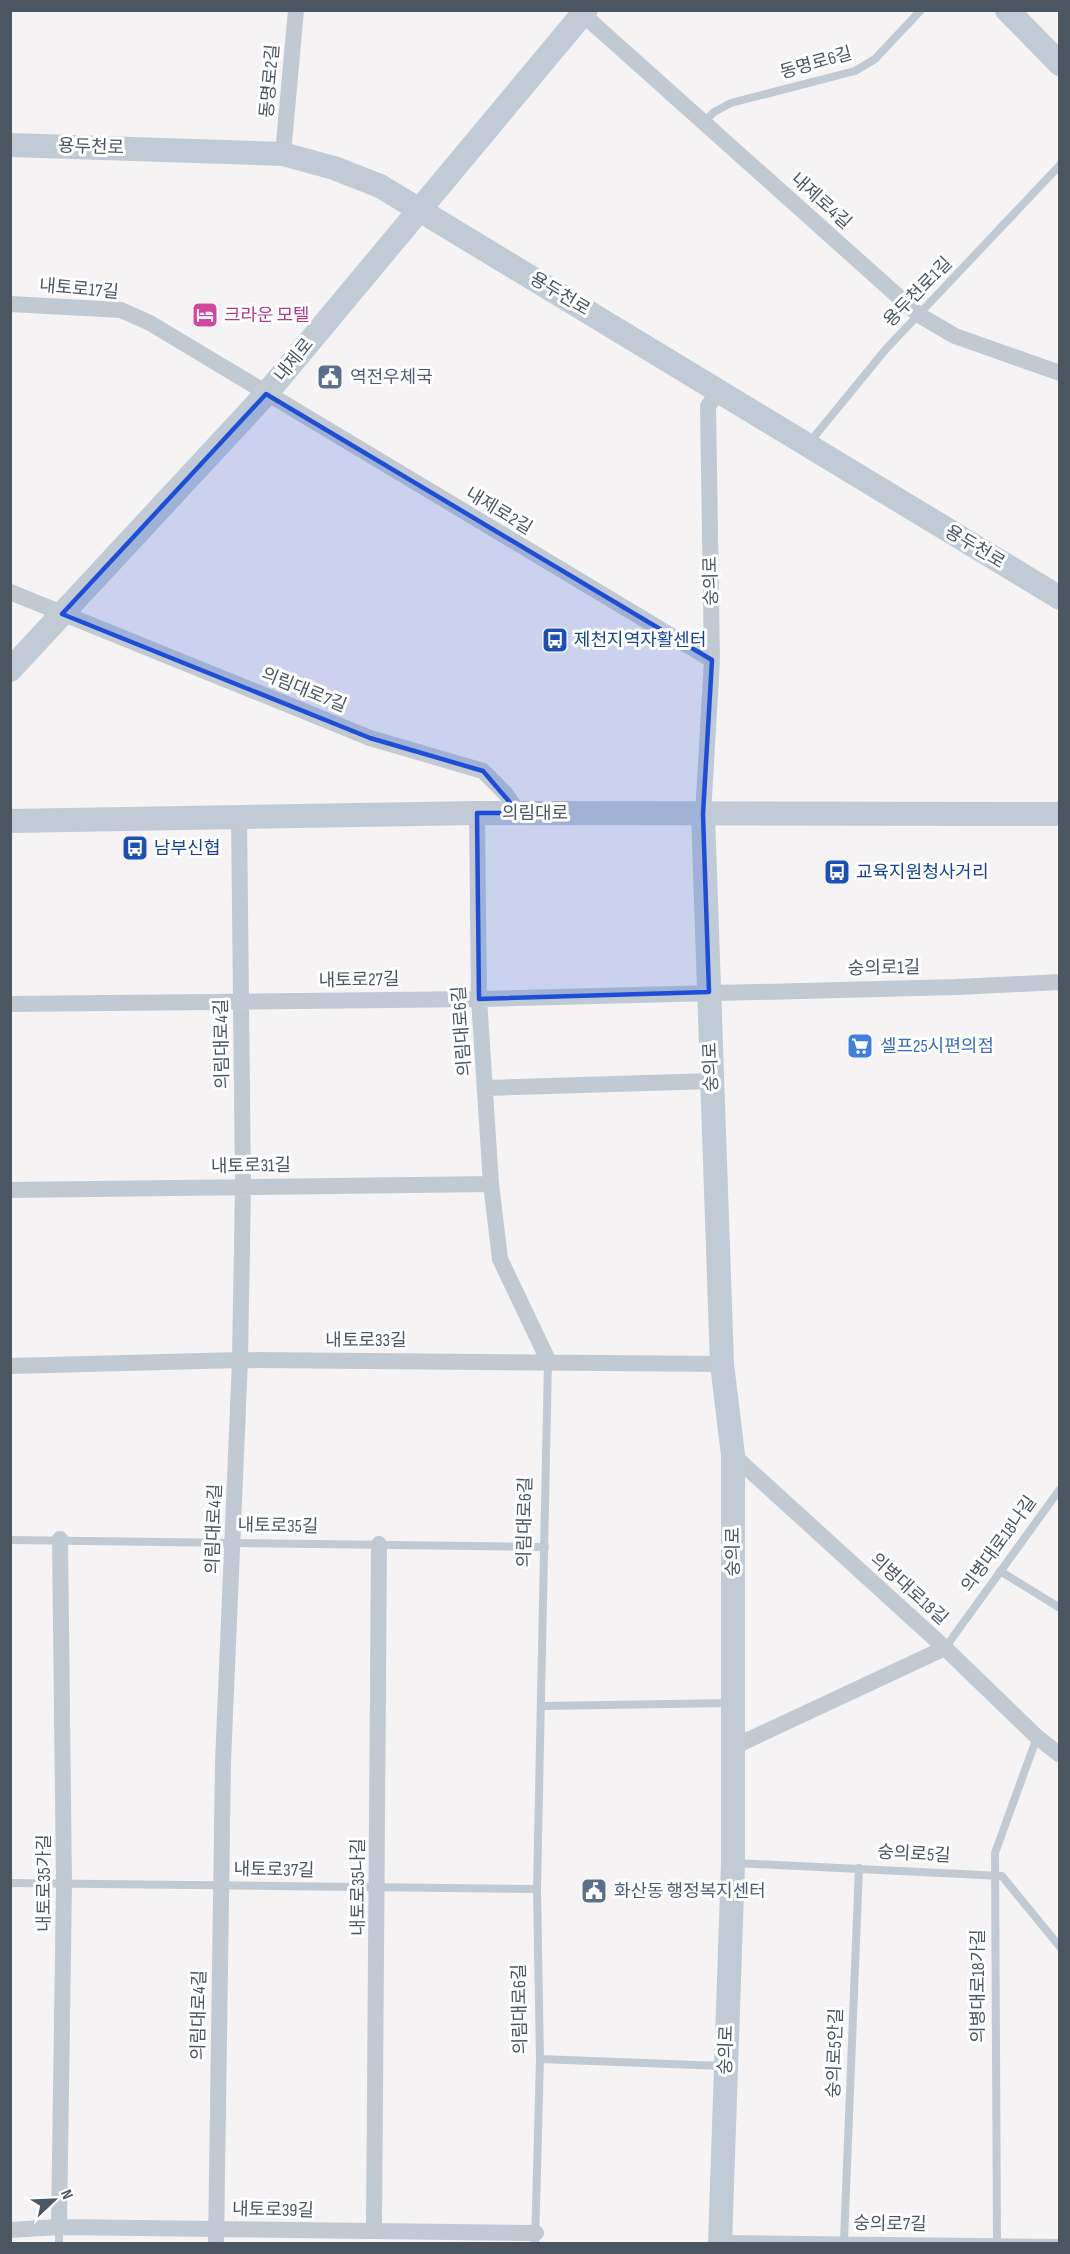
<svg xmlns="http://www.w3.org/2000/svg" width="1070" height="2254" font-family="'Sofia Sans Condensed','Noto Sans KR',sans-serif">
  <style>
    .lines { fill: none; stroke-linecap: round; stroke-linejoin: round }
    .lane { stroke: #c1cad2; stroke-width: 8 }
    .street { stroke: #c1cad2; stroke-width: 16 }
    .secondary { stroke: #c1cbd6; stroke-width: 24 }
    .marked { fill: #1d4ed8; fill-opacity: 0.2; stroke: #1d4ed8; stroke-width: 4.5; stroke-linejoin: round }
    .labels { text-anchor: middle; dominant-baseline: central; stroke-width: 6; stroke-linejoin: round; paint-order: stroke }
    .street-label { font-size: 18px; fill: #4a5661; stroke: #fff }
    .hotel-label { font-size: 18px; fill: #b23c85; stroke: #fff; text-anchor: start }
    .service-label { font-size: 18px; fill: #4e5e75; stroke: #fff; text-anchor: start }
    .transit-label { font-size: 18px; fill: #164399; stroke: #fff; text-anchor: start }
    .shop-label { font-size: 18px; fill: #366cbe; stroke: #fff; text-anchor: start }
  </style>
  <rect width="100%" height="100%" fill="#f5f3f3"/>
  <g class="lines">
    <path class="lane" d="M 704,122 L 714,112 L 731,103 L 855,71 L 875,59 L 921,10
      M 809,443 L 886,349 L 1060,165
      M 10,1540 L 545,1547
      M 1000,1571 L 1060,1608
      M 945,1648 L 1060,1489
      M 541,1706 L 731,1703
      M 735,1863 L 1002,1876 L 1060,1947
      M 10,1883 L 537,1889
      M 540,2059 L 723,2066
      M 724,2239 L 1060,2243
      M 844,2240 L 859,1868
      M 997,2242 L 995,1853 L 1037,1737
      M 59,2244 L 59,2227
      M 535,2244 L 540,2059 L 537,1889 L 548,1361"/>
    <path class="street" d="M 578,10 L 919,315 L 955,336 L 1060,373
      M 283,154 L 296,10
      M 10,304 L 121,310 L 150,323 L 712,660
      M 10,592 L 370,738 L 483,771 L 505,793 L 519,813
      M 477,813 L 479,999 L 491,1184 L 500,1259 L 548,1360
      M 703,814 L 712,660 L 708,406 L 720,390
      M 10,1004 L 479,999 L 957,987 L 1060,982
      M 486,1088 L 712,1081
      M 10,1190 L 491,1184
      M 10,1366 L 240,1360 L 722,1364
      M 733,1455 L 945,1648 L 1037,1737 L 1060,1755
      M 731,1748 L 945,1648
      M 59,2227 L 64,1884 L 60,1539
      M 10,2230 L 59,2227 L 536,2233
      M 374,2231 L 379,1544
      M 216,2244 L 223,1762 L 240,1360 L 243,1186 L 239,815"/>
    <path class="secondary" d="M 1007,10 L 1060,64
      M 10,145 L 283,154 L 334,168 L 380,186 L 1060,598
      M 10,670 L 266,394 L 586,10
      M 703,814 L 722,1364 L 733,1455 L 733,1863 L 720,2244
      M 10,821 L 477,813 L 1060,814"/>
  </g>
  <path class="marked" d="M 266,394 L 712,660 L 703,814 L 709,992 L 479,999 L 477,813 L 519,813 L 483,771 L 370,738 L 62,614 Z"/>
  <defs>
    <g id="hotel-square" transform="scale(1.35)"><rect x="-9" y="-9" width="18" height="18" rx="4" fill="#d1479c" stroke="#fff"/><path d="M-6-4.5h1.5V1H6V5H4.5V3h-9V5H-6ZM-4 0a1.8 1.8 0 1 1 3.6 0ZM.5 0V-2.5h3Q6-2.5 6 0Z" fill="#fff"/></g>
    <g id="civic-square" transform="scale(1.35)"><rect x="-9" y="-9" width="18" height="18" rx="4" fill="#5c6f8a" stroke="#fff"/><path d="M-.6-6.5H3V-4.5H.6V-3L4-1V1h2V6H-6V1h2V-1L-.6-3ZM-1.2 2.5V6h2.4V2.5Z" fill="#fff"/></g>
    <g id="bus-square" transform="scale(1.35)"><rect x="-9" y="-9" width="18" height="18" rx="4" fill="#1a4fb4" stroke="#fff"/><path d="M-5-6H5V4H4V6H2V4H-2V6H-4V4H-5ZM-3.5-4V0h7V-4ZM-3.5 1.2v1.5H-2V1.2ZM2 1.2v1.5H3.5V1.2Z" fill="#fff"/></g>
    <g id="supermarket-square" transform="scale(1.35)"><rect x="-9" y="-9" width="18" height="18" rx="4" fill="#3f7fe0" stroke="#fff"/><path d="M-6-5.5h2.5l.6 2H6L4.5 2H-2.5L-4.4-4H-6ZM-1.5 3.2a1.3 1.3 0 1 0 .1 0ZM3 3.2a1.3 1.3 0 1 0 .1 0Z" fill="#fff"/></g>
  </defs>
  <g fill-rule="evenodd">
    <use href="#hotel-square" x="205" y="315"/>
    <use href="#civic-square" x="330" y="377"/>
    <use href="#bus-square" x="555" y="640"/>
    <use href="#bus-square" x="135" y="848"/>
    <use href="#bus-square" x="837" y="872"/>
    <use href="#supermarket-square" x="860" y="1046"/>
    <use href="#civic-square" x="594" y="1891"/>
  </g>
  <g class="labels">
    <g class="street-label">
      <text transform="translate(816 63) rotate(-16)">동명로6길</text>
      <text transform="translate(270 81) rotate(-85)">동명로2길</text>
      <text transform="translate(91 147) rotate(2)">용두천로</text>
      <text transform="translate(821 201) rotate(42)">내제로4길</text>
      <text transform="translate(79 289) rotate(5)">내토로17길</text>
      <text transform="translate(918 292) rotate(-46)">용두천로1길</text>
      <text transform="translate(560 294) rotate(31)">용두천로</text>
      <text transform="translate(294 360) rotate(-51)">내제로</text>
      <text transform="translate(499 511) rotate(31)">내제로2길</text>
      <text transform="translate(975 547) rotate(31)">용두천로</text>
      <text transform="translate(711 581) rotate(-91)">숭의로</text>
      <text transform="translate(304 690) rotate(22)">의림대로7길</text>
      <text x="535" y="813">의림대로</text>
      <text transform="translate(884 968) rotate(-1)">숭의로1길</text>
      <text transform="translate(359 980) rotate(-1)">내토로27길</text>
      <text transform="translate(462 1031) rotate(-94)">의림대로6길</text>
      <text transform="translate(222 1044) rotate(-91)">의림대로4길</text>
      <text transform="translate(711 1067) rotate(-92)">숭의로</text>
      <text transform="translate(251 1166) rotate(-1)">내토로31길</text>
      <text x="366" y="1340">내토로33길</text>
      <text transform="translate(525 1522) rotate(-89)">의림대로6길</text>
      <text transform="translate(278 1526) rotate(1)">내토로35길</text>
      <text transform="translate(214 1529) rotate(-88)">의림대로4길</text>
      <text transform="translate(999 1544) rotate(-54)">의병대로18나길</text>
      <text transform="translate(733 1552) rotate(-90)">숭의로</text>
      <text transform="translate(909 1589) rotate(42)">의병대로18길</text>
      <text transform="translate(914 1854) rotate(3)">숭의로5길</text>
      <text transform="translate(274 1870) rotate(1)">내토로37길</text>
      <text transform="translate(44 1883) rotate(-90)">내토로35가길</text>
      <text transform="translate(358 1887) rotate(-90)">내토로35나길</text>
      <text transform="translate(978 1986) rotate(-90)">의병대로18가길</text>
      <text transform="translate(520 2009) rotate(-91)">의림대로6길</text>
      <text transform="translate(199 2015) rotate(-89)">의림대로4길</text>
      <text transform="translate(726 2050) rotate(-88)">숭의로</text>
      <text transform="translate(835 2053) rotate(-88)">숭의로5안길</text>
      <text transform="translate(273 2210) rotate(1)">내토로39길</text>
      <text transform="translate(890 2224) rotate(1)">숭의로7길</text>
    </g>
    <g class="hotel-label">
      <text x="224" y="315">크라운 모텔</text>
    </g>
    <g class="service-label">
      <text x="350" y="377">역전우체국</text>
      <text x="614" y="1891">화산동 행정복지센터</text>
    </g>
    <g class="transit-label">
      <text x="574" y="640">제천지역자활센터</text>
      <text x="154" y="848">남부신협</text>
      <text x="856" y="872">교육지원청사거리</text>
    </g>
    <g class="shop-label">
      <text x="880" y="1046">셀프25시편의점</text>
    </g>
  </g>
  <rect width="1070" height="2254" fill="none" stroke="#4a5661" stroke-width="24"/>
  <g transform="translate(54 2200) rotate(67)" stroke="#ffffff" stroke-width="4.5" paint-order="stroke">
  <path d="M0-4.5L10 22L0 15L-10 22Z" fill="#4a5661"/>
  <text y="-9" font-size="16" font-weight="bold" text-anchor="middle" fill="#4a5661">N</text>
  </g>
</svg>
